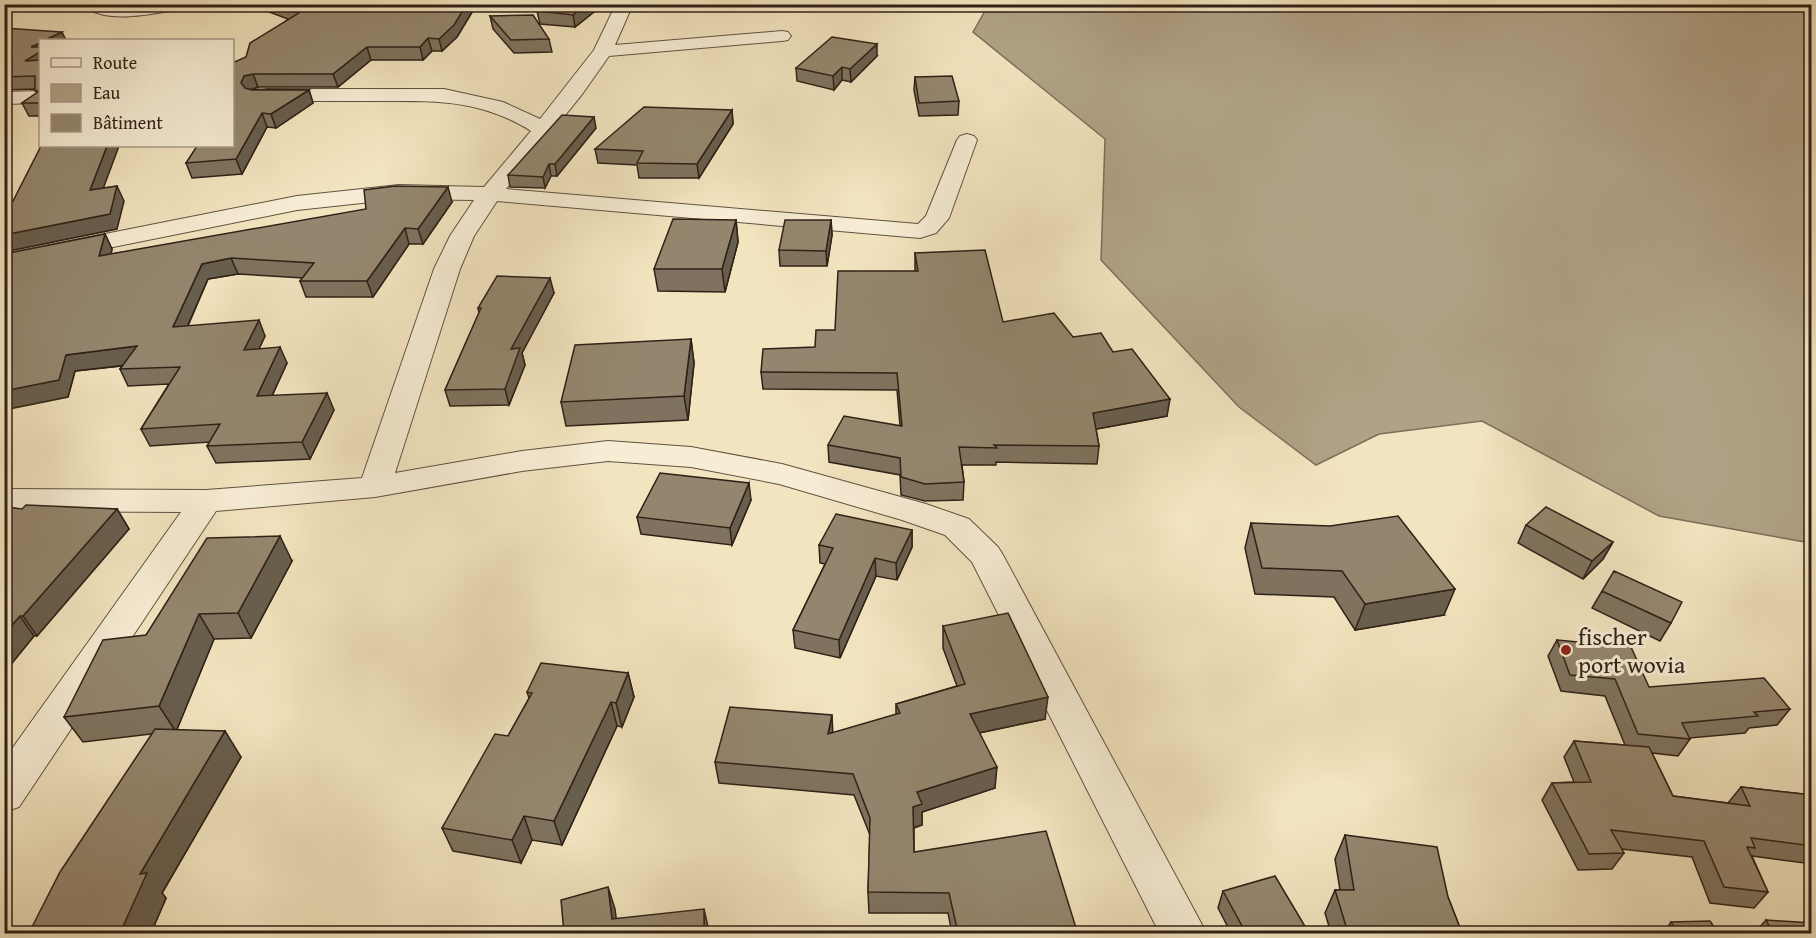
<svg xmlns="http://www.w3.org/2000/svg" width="1816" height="938" font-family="'Gentium Book Plus',serif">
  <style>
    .water { fill: #b0a286; stroke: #7c6e5a; stroke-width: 1.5 }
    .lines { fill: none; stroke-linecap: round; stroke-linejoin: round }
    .minor-casing { stroke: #605241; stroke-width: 2 }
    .minor { fill: #f7edd5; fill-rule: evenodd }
    .wall { fill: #7f735f; stroke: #2f2117; stroke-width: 1.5 }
    .shaded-wall { fill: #685e4d; stroke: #2f2117; stroke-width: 1.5 }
    .building { fill: #94866e; stroke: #2f2117; stroke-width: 1.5 }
    .poi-dot { fill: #8f2418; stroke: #f7edd5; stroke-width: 2 }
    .labels { text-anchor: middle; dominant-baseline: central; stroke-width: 6; stroke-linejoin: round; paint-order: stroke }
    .poi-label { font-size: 24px; fill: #2f2117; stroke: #f7edd5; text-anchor: start }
  </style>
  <rect width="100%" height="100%" fill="#f2e4bf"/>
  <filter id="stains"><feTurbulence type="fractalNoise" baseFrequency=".00333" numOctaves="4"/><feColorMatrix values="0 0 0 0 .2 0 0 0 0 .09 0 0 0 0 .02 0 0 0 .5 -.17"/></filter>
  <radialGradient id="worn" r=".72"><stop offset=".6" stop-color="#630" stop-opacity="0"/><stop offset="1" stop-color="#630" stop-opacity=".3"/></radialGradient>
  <path class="water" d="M 989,4 L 1811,5 L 1811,543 L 1659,516 L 1482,421 L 1379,434 L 1316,465 L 1239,407 L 1101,260 L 1105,139 L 973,32 Z"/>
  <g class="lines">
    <g class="minor-casing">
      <path id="minor" d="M 83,4 L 189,4 L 181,9 C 156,13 102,26 83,4 Z
        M 616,4 L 633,4 L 615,45 L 782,31 L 788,32 L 791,36 L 788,40 L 782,41 L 609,56 L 583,93 L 506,189 L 918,224 L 926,216 L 957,140 L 960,136 L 967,134 L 974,136 L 977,140 L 949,218 L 936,233 L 920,238 L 497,201 L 474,236 L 460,269 L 395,473 L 522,451 L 608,441 L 691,447 L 782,464 L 926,504 L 969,519 L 998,547 L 1003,555 L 1207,934 L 1160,934 L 972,562 L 945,535 L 902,520 L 779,484 L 691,467 L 608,461 L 522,471 L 375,497 L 216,511 L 19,807 L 4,812 L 4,760 L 181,512 L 4,511 L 4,489 L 206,490 L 362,478 L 434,269 L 450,236 L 474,200 L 399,199 L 297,210 L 4,269 L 4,254 L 297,196 L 399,185 L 484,187 L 531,131 C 478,98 433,101 374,101 C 338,101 303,101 267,101 L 260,99 L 257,95 L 260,91 L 267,89 L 444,89 L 503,102 L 540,119 L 594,50 Z
        M 40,91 L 40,103 L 4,104 L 4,92 Z"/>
    </g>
    <use href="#minor" class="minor"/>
  </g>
  <path class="wall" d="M 267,4 L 477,4 L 457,37 L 442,51 L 432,51 L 423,60 L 371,60 L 338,87 L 258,87 L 251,89 L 309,90 L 313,103 L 276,128 L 267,127 L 242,174 L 192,178 L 186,163 L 232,146 L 246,57 L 288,19 L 269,12 Z
    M 604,4 L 575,27 L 540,24 L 537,11 Z
    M 490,16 L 549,39 L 552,52 L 514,53 L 493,29 Z
    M 4,28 L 40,40 L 40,116 L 29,116 L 22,103 L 37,93 L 35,89 L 4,90 Z
    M 877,56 L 851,82 L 842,80 L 834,90 L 797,81 L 796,68 Z
    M 915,77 L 959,101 L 958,115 L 919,116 L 914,90 Z
    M 732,110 L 733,124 L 699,178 L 639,178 L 637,165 L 598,163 L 595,149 Z
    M 596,128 L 557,176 L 551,176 L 545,188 L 510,187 L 508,175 Z
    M 452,202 L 423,244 L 409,244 L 373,297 L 306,297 L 300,281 L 303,278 L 238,274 L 208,279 L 188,326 L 265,336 L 259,349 L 287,363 L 272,396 L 334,410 L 310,459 L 216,463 L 207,446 L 210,442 L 150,446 L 141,429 L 169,384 L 128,386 L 120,369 L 122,366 L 75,371 L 68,397 L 105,234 L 112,249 L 111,254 Z
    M 736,220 L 738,242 L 725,292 L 658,291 L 654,269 Z
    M 831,220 L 832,235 L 827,266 L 780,266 L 779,250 Z
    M 915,253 L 1003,322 L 1073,337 L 1113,352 L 1167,416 L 1096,429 L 1099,446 L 1097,464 L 996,462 L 996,465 L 962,465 L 964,482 L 963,500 L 925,501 L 901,495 L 900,475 L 829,462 L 828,445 L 900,426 L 897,390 L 763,389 L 761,372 L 815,347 L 835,330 L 915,271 Z
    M 554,293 L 522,353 L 525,365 L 509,405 L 450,406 L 445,390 L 479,313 L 478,308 Z
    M 691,339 L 694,363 L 688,420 L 566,426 L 561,402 Z
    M 751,500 L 732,545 L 641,534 L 637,517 Z
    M 4,507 L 22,509 L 117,509 L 129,529 L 37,636 L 34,636 L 4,673 Z
    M 1251,523 L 1444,615 L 1355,630 L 1334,597 L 1255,594 L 1245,548 Z
    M 1526,525 L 1613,542 L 1603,559 L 1583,579 L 1518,543 Z
    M 912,530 L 912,547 L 897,580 L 876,576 L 840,658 L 795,648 L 793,630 L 825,564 L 820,563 L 819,545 Z
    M 292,561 L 251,638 L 214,639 L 177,729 L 241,757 L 162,893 L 166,898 L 151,933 L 151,734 L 83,742 L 64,717 L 146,635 Z
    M 1602,591 L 1671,623 L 1660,641 L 1592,608 Z
    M 943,626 L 1045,719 L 979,733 L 995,788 L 922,812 L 922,825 L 914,828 L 914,852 L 1076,928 L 1075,933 L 952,933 L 948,913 L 869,913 L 868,892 L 870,835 L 854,795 L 719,783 L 715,762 L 833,733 L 896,715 L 896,704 L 957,686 L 943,648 Z
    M 1557,640 L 1649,687 L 1790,709 L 1777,725 L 1749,728 L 1745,733 L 1689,738 L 1690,739 L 1678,756 L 1652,753 L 1673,796 L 1728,803 L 1741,787 L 1812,795 L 1812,864 L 1752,856 L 1768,892 L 1754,908 L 1710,903 L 1692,857 L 1621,849 L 1624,853 L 1612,869 L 1578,870 L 1542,800 L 1552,783 L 1574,782 L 1564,757 L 1574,741 L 1625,745 L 1605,696 L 1561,691 L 1548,656 Z
    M 628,673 L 634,697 L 622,727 L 617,726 L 562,845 L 532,840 L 521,863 L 453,851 L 442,828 L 508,736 L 529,698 L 527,692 Z
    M 1345,835 L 1448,897 L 1462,933 L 1331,933 L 1325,913 L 1335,890 L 1340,890 L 1335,859 Z
    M 1223,891 L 1309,933 L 1231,933 L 1218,908 Z
    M 1766,920 L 1812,933 L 1754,933 Z
    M 1671,922 L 1718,933 L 1584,933 L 1589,927 L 1664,932 Z"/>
  <path class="shaded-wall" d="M 467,4 L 477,4 L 457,37 L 442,51 L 439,39 Z
    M 586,4 L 604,4 L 575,27 L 573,15 Z
    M 62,32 L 66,40 L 45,40 Z
    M 428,38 L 432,51 L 423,60 L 420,47 Z
    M 40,43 L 40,68 L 25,61 L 31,47 Z
    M 877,44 L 877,56 L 851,82 L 850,69 Z
    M 367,47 L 371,60 L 338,87 L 333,74 Z
    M 842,67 L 842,80 L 834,90 L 833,76 Z
    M 253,74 L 258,87 L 249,90 L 246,96 L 241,83 L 244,76 Z
    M 309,90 L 313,103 L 276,128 L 271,114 Z
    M 732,110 L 733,124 L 699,178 L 697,164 Z
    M 262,113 L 267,127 L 242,174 L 236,159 Z
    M 594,117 L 596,128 L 557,176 L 555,164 Z
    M 107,146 L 119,146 L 97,205 L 90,190 Z
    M 549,164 L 551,176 L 545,188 L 543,177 Z
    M 117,186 L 124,201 L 117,229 L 4,252 L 4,235 Z
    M 448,187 L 452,202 L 423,244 L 418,229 Z
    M 736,220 L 738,242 L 725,292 L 722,269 Z
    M 831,220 L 832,235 L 827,266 L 826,251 Z
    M 405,228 L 409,244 L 373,297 L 367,281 Z
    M 105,234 L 112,249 L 107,272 L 99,256 Z
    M 231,258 L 238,274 L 208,279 L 180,343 L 173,327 L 202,264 Z
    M 550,278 L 554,293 L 522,353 L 525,365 L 509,405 L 505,389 L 511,349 Z
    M 259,320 L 265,336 L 251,366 L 244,350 Z
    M 691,339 L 694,363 L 688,420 L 684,396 Z
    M 137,346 L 145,363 L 75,371 L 68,397 L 4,410 L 4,391 L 66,355 Z
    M 280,347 L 287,363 L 264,413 L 257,396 Z
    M 327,393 L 334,410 L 310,459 L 302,442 Z
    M 1170,399 L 1167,416 L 1091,430 L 1093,413 Z
    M 749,483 L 751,500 L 732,545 L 730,528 Z
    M 117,509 L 129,529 L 37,636 L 23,616 Z
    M 912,530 L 912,547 L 897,580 L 896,563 Z
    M 280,536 L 292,561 L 251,638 L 238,613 Z
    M 1613,542 L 1603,559 L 1583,579 L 1592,561 Z
    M 875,558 L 876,576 L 840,658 L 839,640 Z
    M 1455,589 L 1444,615 L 1355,630 L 1365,604 Z
    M 199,614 L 214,639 L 176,732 L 159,706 Z
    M 20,616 L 34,636 L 4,673 L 4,634 Z
    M 628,673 L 634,697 L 622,727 L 616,703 Z
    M 1048,697 L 1045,719 L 969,735 L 970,714 Z
    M 611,702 L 617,726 L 562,845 L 554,821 Z
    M 832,715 L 833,737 L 828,734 Z
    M 225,731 L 241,757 L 162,893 L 166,898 L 151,933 L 120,933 L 140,874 Z
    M 997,767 L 995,788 L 922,812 L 922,825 L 913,828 L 913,807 L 917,792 Z
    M 524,816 L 532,840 L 521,863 L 512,840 Z
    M 608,887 L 615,909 L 618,933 L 612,919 Z
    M 704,909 L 709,931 L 709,933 L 704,933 Z"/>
  <path class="building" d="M 277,4 L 467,4 L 454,25 L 439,39 L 428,38 L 420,47 L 367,47 L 333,74 L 253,74 L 244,76 L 241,83 L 245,88 L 252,90 L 309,90 L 271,114 L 262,113 L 236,159 L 186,163 L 197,146 L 232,146 L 232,63 L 246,57 L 250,43 L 299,13 Z
    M 547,4 L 586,4 L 573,15 L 537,11 Z
    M 533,15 L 549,39 L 511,40 L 490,16 Z
    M 4,28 L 62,32 L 45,40 L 40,40 L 40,43 L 31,47 L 40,47 L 40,52 L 25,61 L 40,60 L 40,103 L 22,103 L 39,91 L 35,91 L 35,76 L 4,77 Z
    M 832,37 L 877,44 L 850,69 L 842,67 L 833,76 L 796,68 Z
    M 952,76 L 959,101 L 919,103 L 915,77 Z
    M 644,107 L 732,110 L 697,164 L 637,163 L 643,151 L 595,149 Z
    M 562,115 L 594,117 L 555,164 L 549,164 L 543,177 L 508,175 Z
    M 41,146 L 107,146 L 90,190 L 117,186 L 110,214 L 4,235 L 4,203 L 13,201 Z
    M 395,186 L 448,187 L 418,229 L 405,228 L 367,281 L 300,281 L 314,263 L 231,258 L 202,264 L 173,327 L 259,320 L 244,350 L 280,347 L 257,396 L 327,393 L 302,442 L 207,446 L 220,424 L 141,429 L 180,367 L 120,369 L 137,346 L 66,355 L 59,380 L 4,391 L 4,254 L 105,234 L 99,256 L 366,209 L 364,190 Z
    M 673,219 L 736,220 L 722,269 L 654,269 Z
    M 785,220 L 831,220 L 826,251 L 779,250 Z
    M 985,250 L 1003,322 L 1054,313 L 1073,337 L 1101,333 L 1113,352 L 1132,349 L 1170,399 L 1093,413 L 1099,446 L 994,445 L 997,448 L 959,447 L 964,482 L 925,484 L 901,477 L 900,458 L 828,445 L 844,416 L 902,426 L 897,373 L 761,372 L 763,349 L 815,347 L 816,330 L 835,330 L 838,271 L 918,271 L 915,253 Z
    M 497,276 L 550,278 L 511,349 L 520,348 L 505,389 L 445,390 L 481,308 L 478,308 Z
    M 691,339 L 684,396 L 561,402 L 575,345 Z
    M 660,473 L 749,483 L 730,528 L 637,517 Z
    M 26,505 L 117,509 L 23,616 L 20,616 L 4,634 L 4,507 L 22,509 Z
    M 1546,507 L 1613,542 L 1592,561 L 1526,525 Z
    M 836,514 L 912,530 L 896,563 L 875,558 L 839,640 L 793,630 L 833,548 L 819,545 Z
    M 1398,516 L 1455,589 L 1365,604 L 1342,571 L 1262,568 L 1251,523 L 1330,526 Z
    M 280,536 L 238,613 L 199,614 L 159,706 L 64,717 L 103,640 L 146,635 L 207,538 Z
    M 1614,571 L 1682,602 L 1671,623 L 1602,591 Z
    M 1008,613 L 1048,697 L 970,714 L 997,767 L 917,792 L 922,804 L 913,807 L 914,852 L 1046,831 L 1076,928 L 1043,933 L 958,933 L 949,893 L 868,892 L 870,818 L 853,774 L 715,762 L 730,707 L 832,715 L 828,734 L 900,713 L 896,704 L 965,684 L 943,626 Z
    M 1557,640 L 1631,647 L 1649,687 L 1764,678 L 1790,709 L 1754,712 L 1758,716 L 1682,723 L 1690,739 L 1638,734 L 1615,679 L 1570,675 Z
    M 541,663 L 628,673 L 616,703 L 611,702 L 554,821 L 524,816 L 512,840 L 442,828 L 495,734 L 508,736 L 532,693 L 527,692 Z
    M 155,729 L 225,731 L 140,874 L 147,873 L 120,933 L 29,933 L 60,872 Z
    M 1574,741 L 1649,747 L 1673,796 L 1750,806 L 1741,787 L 1812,795 L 1812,846 L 1751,838 L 1755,848 L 1747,847 L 1768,892 L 1724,887 L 1704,841 L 1611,830 L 1624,853 L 1589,854 L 1552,783 L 1591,782 Z
    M 1345,835 L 1437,847 L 1448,897 L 1462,933 L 1348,933 L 1335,890 L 1354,890 Z
    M 1275,876 L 1309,933 L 1246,933 L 1223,891 Z
    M 608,887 L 612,919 L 704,909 L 704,933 L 564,933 L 561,900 Z
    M 1766,920 L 1812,923 L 1812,933 L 1773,933 Z
    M 1710,921 L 1718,933 L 1592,933 L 1589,927 L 1677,932 L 1671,922 Z"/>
  <circle class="poi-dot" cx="1566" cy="650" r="6"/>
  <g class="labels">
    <g class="poi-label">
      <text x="1578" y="636">fischer<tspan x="1578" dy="28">port wovia</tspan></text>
    </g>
  </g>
  <rect width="1816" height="938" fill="none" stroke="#f2e4bf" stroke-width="24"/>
  <rect x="6" y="6" width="1804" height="926" fill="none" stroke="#2f2117" stroke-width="3"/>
  <rect x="12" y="12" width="1792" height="914" fill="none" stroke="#2f2117" stroke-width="1.5"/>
  <rect x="39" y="39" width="195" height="108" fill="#f7edd5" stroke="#a79b89" stroke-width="1.5"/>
  <rect x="51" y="58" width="30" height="9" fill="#f7edd5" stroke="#a79b89" stroke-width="1.5"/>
  <text x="93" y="69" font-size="18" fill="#2f2117">Route</text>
  <rect x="51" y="84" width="30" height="18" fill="#b0a286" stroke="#a79b89" stroke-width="1.5"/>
  <text x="93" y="99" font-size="18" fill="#2f2117">Eau</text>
  <rect x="51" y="114" width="30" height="18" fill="#94866e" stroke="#a79b89" stroke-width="1.5"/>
  <text x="93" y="129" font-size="18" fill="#2f2117">Bâtiment</text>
  <rect width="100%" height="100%" filter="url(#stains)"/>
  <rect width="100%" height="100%" fill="url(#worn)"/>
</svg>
